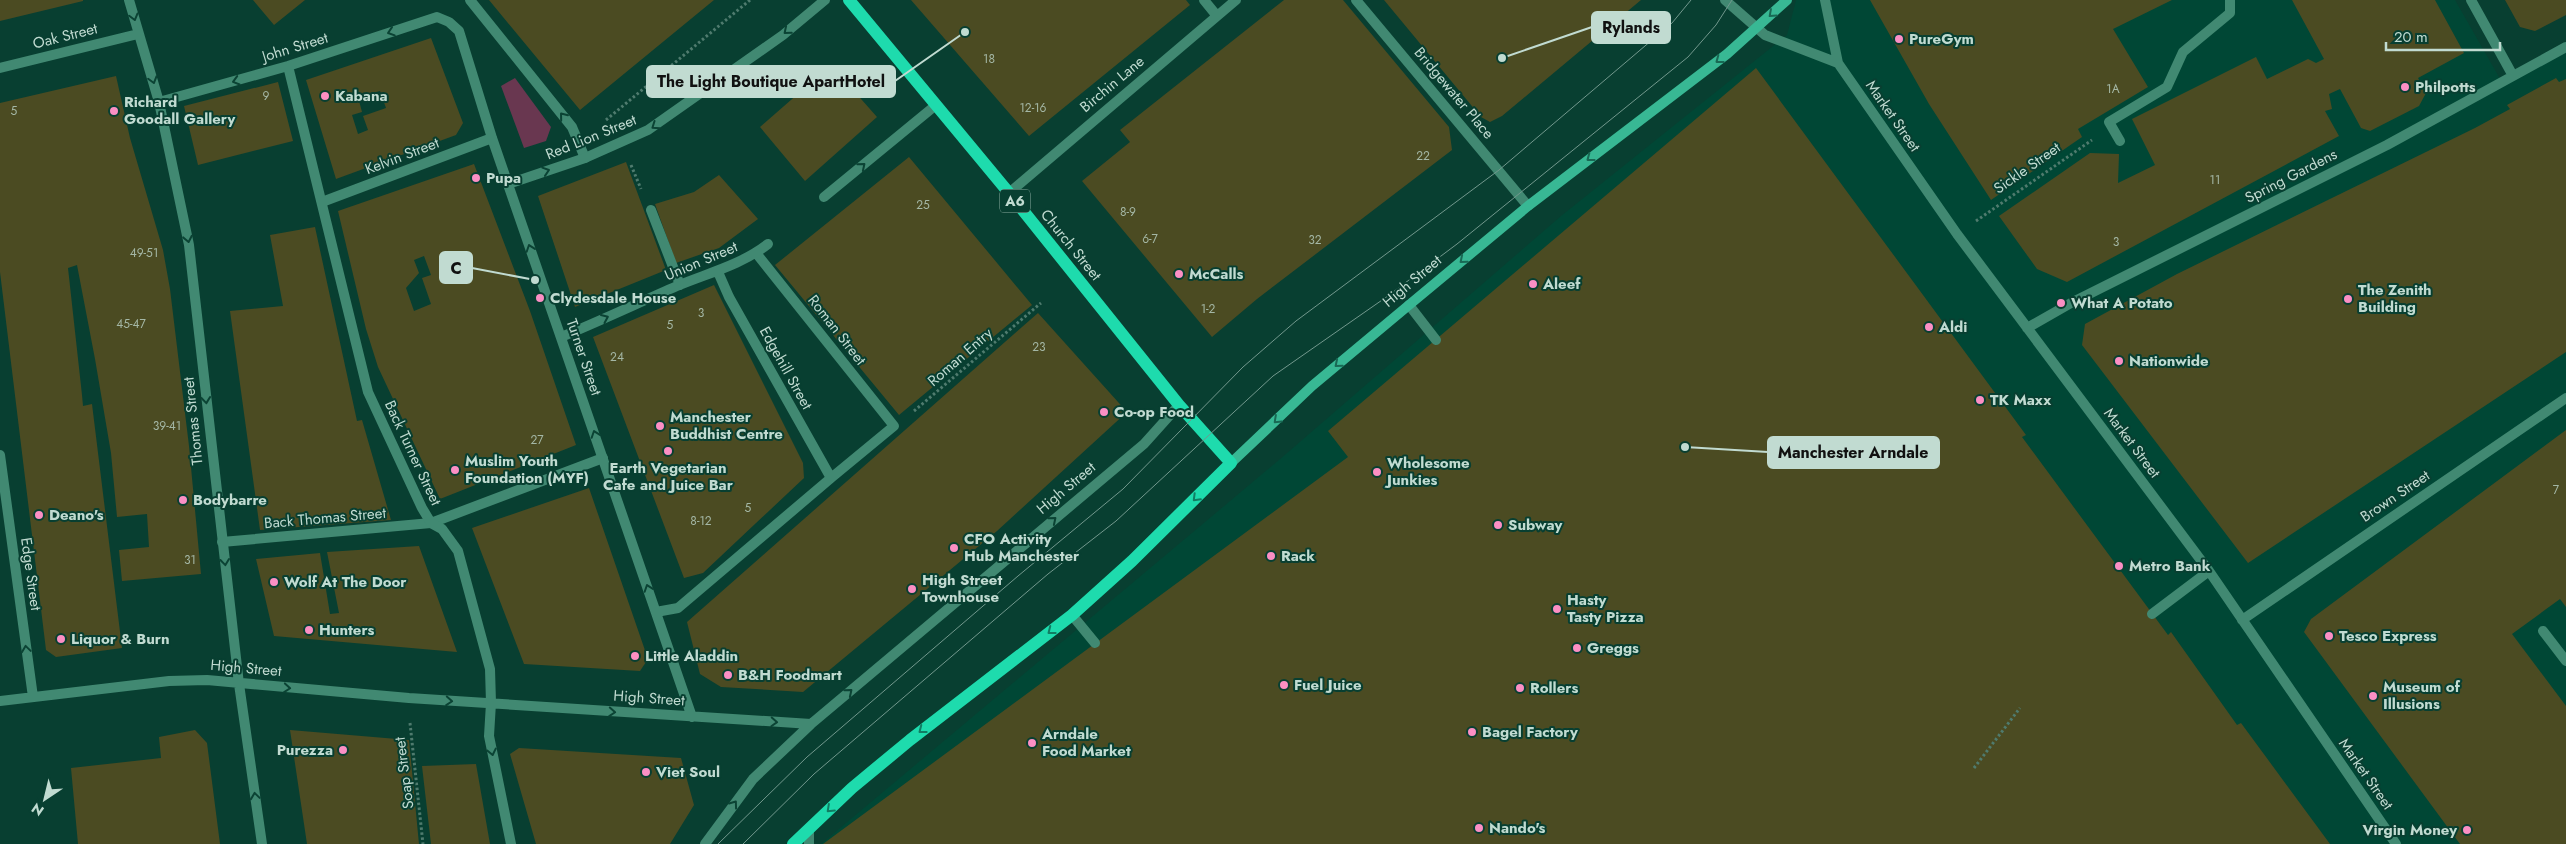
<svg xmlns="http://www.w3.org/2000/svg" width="2566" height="844" font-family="Jost,sans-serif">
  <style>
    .built { fill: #004735 }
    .green { fill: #693750 }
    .building { fill: #4b4b22; fill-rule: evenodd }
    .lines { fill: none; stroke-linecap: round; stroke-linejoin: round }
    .path { stroke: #4f7b6e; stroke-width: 3; stroke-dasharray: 2.5 2.5; stroke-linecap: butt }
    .lane { stroke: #418972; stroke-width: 10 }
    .street { stroke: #418972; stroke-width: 10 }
    .secondary { stroke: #38b894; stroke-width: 10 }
    .primary { stroke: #1edbad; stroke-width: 12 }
    .tram { stroke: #72988d; stroke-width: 1 }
    .oneway { stroke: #196954 }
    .oneway2 { stroke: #0b4334 }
    .oneway3 { stroke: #117d63 }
    .poi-dot { fill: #fb8fc4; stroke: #083f31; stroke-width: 2 }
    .labels { text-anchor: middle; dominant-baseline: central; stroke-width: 4; stroke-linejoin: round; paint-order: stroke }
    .number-label { font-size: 12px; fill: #a4b7a5 }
    .shield { fill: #083f31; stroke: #8aaca1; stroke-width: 1 }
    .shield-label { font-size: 14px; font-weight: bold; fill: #c1dbd1 }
    .street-label { font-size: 15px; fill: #c1dbd1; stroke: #083f31 }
    .poi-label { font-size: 15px; font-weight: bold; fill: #c1dbd1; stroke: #083f31; text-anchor: start }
    .leader { fill: none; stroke: #c1dbd1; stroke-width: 2 }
    .callout-dot { fill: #c1dbd1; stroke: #083f31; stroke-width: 2 }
    .callout { fill: #c1dbd1; stroke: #c1dbd1; stroke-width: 2 }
    .callout-label { font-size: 16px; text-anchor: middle; font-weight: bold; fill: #111 }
  </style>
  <rect width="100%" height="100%" fill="#083f31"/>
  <path class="built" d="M 1796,0 L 2455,0 L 2503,84 L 2566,52 L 2566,844 L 821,844 L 1279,460 L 1561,216 L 1787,35 Z"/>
  <path class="green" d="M 515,78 L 551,127 L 546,141 L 524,148 L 501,86 Z"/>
  <path class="building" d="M 0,0 L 83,0 L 83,1 L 0,21 Z
    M 253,0 L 305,0 L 274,25 Z
    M 489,0 L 714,0 L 580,110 Z
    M 911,0 L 1186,0 L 1190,5 L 1029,136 Z
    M 1284,0 L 1343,0 L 1449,127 L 1452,150 L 1257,299 L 1212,337 L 1082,181 L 1130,142 L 1120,130 Z
    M 1384,0 L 1641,0 L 1502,116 L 1490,122 L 1481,117 Z
    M 1870,0 L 2172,0 L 2113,29 L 2148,87 L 2078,129 L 2082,137 L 1991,200 L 1929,104 Z
    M 2292,0 L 2435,0 L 2464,53 L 2418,78 L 2426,93 L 2419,106 L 2370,131 L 2361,128 L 2340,89 L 2329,94 L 2332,109 L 2325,111 L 2339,136 L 2067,282 L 2037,269 L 1999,216 L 2090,153 L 2119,154 L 2118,183 L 2155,165 L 2132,119 L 2256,57 L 2267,79 L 2308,59 L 2316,63 L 2324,59 Z
    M 2505,0 L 2566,0 L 2566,15 L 2535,31 L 2520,27 Z
    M 431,38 L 463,123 L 456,135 L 336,179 L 306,80 ZM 380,91 L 386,108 L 363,116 L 368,130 L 358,134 L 352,115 L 362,112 L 358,97 Z
    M 831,65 L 877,117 L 805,181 L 760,127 Z
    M 1756,68 L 2026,435 L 2022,437 L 2168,635 L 2171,632 L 2237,725 L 2241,723 L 2330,844 L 823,844 L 1348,457 L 1328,431 Z
    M 116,76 L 130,138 L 163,250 L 170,289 L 189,446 L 201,574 L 122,581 L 119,550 L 149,547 L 147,514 L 117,517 L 111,453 L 95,359 L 77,265 L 68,268 L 82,395 L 83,406 L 92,404 L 122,648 L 56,657 L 46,650 L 0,272 L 0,103 Z
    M 2556,78 L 2559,82 L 2566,79 L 2566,352 L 2248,563 L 2082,345 L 2085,324 L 2177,274 L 2475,128 L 2510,109 L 2507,105 Z
    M 278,82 L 293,141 L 198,165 L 184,106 Z
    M 909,157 L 1032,305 L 899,415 L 775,265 Z
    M 626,162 L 666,270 L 575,307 L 538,196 Z
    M 474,164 L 530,311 L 576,445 L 440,499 L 378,367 L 366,329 L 338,211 ZM 424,256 L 431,275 L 422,278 L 431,304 L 414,311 L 406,288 L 419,273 L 414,260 Z
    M 719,175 L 758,219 L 719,248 L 676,263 L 655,204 L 694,192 Z
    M 315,227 L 357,421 L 362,420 L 391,520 L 260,530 L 230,311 L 283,306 L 270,235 Z
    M 714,285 L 803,463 L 804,478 L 703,573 L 684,578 L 593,337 Z
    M 1038,313 L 1127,412 L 997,531 L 803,692 L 721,687 L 700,674 L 687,622 Z
    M 2566,430 L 2566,607 L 2560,599 L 2512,634 L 2566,706 L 2566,844 L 2460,844 L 2304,632 L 2311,619 Z
    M 589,488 L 648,659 L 640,671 L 524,664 L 472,528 Z
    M 419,546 L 457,652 L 274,636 L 256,559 L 320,553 L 330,614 L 339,613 L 327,552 Z
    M 195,730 L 207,743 L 220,844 L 78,844 L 71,768 L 161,758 L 159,737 Z
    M 290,730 L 409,740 L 419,844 L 307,844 Z
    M 519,748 L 681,758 L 694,805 L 670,844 L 536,844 L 510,754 Z
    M 476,764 L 490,844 L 431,844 L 422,766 Z"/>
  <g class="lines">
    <path class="path" d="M 606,120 L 750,0
      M 631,165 L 641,189
      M 1976,221 L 2092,140
      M 914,411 L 1041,303
      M 410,723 L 423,844
      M 1974,768 L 2020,708"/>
    <path class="lane" d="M 470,0 L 572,127 L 585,158
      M 1204,0 L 1217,16
      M 2120,141 L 2109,122 L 2167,87 L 2183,52 L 2230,13 L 2230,0
      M 1009,193 L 1236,0
      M 222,542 L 431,523 L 603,458
      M 2543,631 L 2566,661
      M 809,829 L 809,844"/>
    <path class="street" d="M 129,0 L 159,102 L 189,245 L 239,684 L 262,844
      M 1356,0 L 1528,206
      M 1725,0 L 1765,35 L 1838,63
      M 1825,0 L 1838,63 L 1957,234 L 2209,571 L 2396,844
      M 2471,0 L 2512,74
      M 288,66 L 368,392 L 422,508 L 431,523 L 442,529 L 458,551 L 490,669 L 491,703 L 489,736 L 511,844
      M 0,68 L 138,34
      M 159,102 L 288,66 L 437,17 L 449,22 L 459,31 L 492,138 L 692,717
      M 508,184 L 585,158 L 648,130 L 783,35 L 825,0
      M 824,197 L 936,105
      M 322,202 L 492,138
      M 651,210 L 680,285
      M 756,253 L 894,426 L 831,478
      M 1409,305 L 1436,340
      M 2027,328 L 2071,303 L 2387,145 L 2566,47
      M 561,337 C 600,321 638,303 677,286 C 708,273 741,265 768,244
      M 0,455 L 33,697
      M 656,612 L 678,608 L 831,478 L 729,297 L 718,272
      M 2152,614 L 2209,571
      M 1072,615 L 1095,643
      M 2242,620 L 2566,398
      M 0,701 L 169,681 L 207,680 L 409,698 L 811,724
      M 705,844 L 753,779 L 811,724 L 1144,444 L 1179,405"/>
    <path class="secondary" d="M 1231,463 L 1312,386 L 1409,305 L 1528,206 L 1727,54 L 1787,0"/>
    <path class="primary" d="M 793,844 L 852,788 L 910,740 L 1072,615 L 1132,561 L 1231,463 L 1179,405 L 1009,193 L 849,0"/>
    <path class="tram" d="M 718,844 L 807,757 L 1018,576 L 1123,489 L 1243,367 L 1296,321 L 1499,170 L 1672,23 L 1691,0
      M 743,844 L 814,774 L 1048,574 L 1116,521 L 1273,376 L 1385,298 L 1457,244 L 1688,57 L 1716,25 L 1732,0"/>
  </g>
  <defs><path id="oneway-chevron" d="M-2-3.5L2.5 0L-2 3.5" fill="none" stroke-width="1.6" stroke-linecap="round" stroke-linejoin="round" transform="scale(1.25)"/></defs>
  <g class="oneway">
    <use href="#oneway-chevron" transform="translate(1772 14) rotate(138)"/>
    <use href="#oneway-chevron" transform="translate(1719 60) rotate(143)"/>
    <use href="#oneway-chevron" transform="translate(1590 158) rotate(143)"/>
    <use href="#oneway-chevron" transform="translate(1463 260) rotate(140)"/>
    <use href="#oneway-chevron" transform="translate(1338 364) rotate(140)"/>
    <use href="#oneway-chevron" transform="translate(1277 420) rotate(137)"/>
  </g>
  <g class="oneway2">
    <use href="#oneway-chevron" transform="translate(134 17) rotate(75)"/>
    <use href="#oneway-chevron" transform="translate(787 31) rotate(140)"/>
    <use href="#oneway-chevron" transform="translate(391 32) rotate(162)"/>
    <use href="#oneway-chevron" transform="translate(153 80) rotate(74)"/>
    <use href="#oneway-chevron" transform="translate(236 81) rotate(164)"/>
    <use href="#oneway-chevron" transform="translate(563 116) rotate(-129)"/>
    <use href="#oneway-chevron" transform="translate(655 126) rotate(145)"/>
    <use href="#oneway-chevron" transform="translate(862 166) rotate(-40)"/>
    <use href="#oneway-chevron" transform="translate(546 171) rotate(-18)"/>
    <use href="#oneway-chevron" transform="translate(188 239) rotate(79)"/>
    <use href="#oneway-chevron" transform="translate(530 248) rotate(-109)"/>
    <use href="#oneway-chevron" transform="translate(605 318) rotate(-24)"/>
    <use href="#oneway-chevron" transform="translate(206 400) rotate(84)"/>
    <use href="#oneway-chevron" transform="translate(595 434) rotate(-109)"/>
    <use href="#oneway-chevron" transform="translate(1053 520) rotate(-40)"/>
    <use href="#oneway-chevron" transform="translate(225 562) rotate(83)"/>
    <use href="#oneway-chevron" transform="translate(648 588) rotate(-109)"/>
    <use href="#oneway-chevron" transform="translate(26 649) rotate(-98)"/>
    <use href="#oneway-chevron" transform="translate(287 688) rotate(5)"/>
    <use href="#oneway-chevron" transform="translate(849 692) rotate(-40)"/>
    <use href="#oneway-chevron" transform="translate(449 701) rotate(4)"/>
    <use href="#oneway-chevron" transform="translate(612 712) rotate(4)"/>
    <use href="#oneway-chevron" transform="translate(774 722) rotate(3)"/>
    <use href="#oneway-chevron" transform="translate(492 752) rotate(78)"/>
    <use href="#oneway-chevron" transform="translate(255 796) rotate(-98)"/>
    <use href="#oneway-chevron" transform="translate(734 804) rotate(-54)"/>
  </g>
  <g class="oneway3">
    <use href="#oneway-chevron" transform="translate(1196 498) rotate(135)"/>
    <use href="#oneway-chevron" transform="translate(1051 631) rotate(142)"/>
    <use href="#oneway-chevron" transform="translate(922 730) rotate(142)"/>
    <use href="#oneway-chevron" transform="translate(830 809) rotate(137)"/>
  </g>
  <g class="poi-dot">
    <circle cx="1899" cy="39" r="5"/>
    <circle cx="2405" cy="87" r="5"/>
    <circle cx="325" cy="96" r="5"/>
    <circle cx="114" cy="111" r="5"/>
    <circle cx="476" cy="178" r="5"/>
    <circle cx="1179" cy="274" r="5"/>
    <circle cx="1533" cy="284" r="5"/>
    <circle cx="540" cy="298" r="5"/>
    <circle cx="2348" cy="299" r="5"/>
    <circle cx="2061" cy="303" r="5"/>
    <circle cx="1929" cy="327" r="5"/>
    <circle cx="2119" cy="361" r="5"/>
    <circle cx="1980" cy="400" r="5"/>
    <circle cx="1104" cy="412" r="5"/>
    <circle cx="660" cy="426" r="5"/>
    <circle cx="668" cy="451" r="5"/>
    <circle cx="455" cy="470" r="5"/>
    <circle cx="1377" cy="472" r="5"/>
    <circle cx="183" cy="500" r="5"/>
    <circle cx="39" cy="515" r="5"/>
    <circle cx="1498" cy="525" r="5"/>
    <circle cx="954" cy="548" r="5"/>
    <circle cx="1271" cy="556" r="5"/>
    <circle cx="2119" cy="566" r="5"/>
    <circle cx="274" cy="582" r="5"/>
    <circle cx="912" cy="589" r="5"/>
    <circle cx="1557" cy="609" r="5"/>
    <circle cx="309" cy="630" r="5"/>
    <circle cx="2329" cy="636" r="5"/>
    <circle cx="61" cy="639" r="5"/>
    <circle cx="1577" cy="648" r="5"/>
    <circle cx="635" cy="656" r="5"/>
    <circle cx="728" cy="675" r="5"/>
    <circle cx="1284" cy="685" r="5"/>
    <circle cx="1520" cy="688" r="5"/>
    <circle cx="2373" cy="696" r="5"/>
    <circle cx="1472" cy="732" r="5"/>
    <circle cx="1032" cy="743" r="5"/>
    <circle cx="343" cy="750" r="5"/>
    <circle cx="646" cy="772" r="5"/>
    <circle cx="1479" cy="828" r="5"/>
    <circle cx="2467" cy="830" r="5"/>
  </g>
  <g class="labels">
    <g class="number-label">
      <text x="989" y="59">18</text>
      <text x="2113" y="89">1A</text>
      <text x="266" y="96">9</text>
      <text x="1033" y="108">12-16</text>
      <text x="14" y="111">5</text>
      <text x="1423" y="156">22</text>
      <text x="2215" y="180">11</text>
      <text x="923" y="205">25</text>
      <text x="1128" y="212">8-9</text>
      <text x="1150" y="239">6-7</text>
      <text x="1315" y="240">32</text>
      <text x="2116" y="242">3</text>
      <text x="144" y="253">49-51</text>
      <text x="1208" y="309">1-2</text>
      <text x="701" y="313">3</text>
      <text x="131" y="324">45-47</text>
      <text x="670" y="325">5</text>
      <text x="1039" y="347">23</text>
      <text x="617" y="357">24</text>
      <text x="167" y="426">39-41</text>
      <text x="537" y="440">27</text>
      <text x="2556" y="490">7</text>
      <text x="748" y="508">5</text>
      <text x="701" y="521">8-12</text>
      <text x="190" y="560">31</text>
    </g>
    <rect class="shield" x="1000" y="189.5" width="30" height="23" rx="4"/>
    <g class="shield-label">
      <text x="1015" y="201">A6</text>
    </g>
    <g class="street-label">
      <text transform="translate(65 36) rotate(-14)">Oak Street</text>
      <text transform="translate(295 47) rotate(-17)">John Street</text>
      <text transform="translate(1112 84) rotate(-40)">Birchin Lane</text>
      <text transform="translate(1454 93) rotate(50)">Bridgewater Place</text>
      <text transform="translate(1893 116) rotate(55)">Market Street</text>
      <text transform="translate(591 137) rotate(-22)">Red Lion Street</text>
      <text transform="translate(402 156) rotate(-21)">Kelvin Street</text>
      <text transform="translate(2027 168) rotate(-35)">Sickle Street</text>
      <text transform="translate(2291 176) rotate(-27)">Spring Gardens</text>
      <text transform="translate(1071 245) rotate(51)">Church Street</text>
      <text transform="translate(701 261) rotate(-23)">Union Street</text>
      <text transform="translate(1412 281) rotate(-40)">High Street</text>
      <text transform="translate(837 330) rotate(52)">Roman Street</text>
      <text transform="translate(584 357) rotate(71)">Turner Street</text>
      <text transform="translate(960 357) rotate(-41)">Roman Entry</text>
      <text transform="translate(786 368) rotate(61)">Edgehill Street</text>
      <text transform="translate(193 421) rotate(-96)">Thomas Street</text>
      <text transform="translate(2132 443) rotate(53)">Market Street</text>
      <text transform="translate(413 453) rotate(65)">Back Turner Street</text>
      <text transform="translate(1066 488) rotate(-40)">High Street</text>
      <text transform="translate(2395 496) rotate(-34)">Brown Street</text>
      <text transform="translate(325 518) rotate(-5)">Back Thomas Street</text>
      <text transform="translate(31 574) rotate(82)">Edge Street</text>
      <text transform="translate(246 668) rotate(5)">High Street</text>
      <text transform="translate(649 698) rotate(4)">High Street</text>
      <text transform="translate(404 773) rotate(-97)">Soap Street</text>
      <text transform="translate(2366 774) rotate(55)">Market Street</text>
    </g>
    <g class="poi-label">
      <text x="1909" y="39">PureGym</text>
      <text x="2415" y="87">Philpotts</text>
      <text x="335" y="96">Kabana</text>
      <text x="124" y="102">Richard<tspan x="124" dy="17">Goodall Gallery</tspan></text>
      <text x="486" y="178">Pupa</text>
      <text x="1189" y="274">McCalls</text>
      <text x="1543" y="284">Aleef</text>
      <text x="2358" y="290">The Zenith<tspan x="2358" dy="17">Building</tspan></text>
      <text x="550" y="298">Clydesdale House</text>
      <text x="2071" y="303">What A Potato</text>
      <text x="1939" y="327">Aldi</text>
      <text x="2129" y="361">Nationwide</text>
      <text x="1990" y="400">TK Maxx</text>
      <text x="1114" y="412">Co-op Food</text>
      <text x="670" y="417">Manchester<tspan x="670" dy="17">Buddhist Centre</tspan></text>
      <text x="465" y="461">Muslim Youth<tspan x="465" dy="17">Foundation (MYF)</tspan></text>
      <text x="1387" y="463">Wholesome<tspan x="1387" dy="17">Junkies</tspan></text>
      <text x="668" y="468" text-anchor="middle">Earth Vegetarian<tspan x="668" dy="17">Cafe and Juice Bar</tspan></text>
      <text x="193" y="500">Bodybarre</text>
      <text x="49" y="515">Deano's</text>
      <text x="1508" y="525">Subway</text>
      <text x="964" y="539">CFO Activity<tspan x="964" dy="17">Hub Manchester</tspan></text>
      <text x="1281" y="556">Rack</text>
      <text x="2129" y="566">Metro Bank</text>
      <text x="922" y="580">High Street<tspan x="922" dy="17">Townhouse</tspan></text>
      <text x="284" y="582">Wolf At The Door</text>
      <text x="1567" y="600">Hasty<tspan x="1567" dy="17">Tasty Pizza</tspan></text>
      <text x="319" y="630">Hunters</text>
      <text x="2339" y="636">Tesco Express</text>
      <text x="71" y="639">Liquor &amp; Burn</text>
      <text x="1587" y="648">Greggs</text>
      <text x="645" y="656">Little Aladdin</text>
      <text x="738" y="675">B&amp;H Foodmart</text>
      <text x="1294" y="685">Fuel Juice</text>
      <text x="2383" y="687">Museum of<tspan x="2383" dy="17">Illusions</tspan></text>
      <text x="1530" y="688">Rollers</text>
      <text x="1482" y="732">Bagel Factory</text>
      <text x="1042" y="734">Arndale<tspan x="1042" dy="17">Food Market</tspan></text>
      <text x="333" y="750" text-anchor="end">Purezza</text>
      <text x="656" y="772">Viet Soul</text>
      <text x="1489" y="828">Nando's</text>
      <text x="2457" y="830" text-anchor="end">Virgin Money</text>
    </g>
  </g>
  <path class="leader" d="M1502 58L1592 27M965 32L895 81M535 280L472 268M1685 447L1768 452"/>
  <g class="callout-dot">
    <circle cx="1502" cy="58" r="5"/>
    <circle cx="965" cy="32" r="5"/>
    <circle cx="535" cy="280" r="5"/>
    <circle cx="1685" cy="447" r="5"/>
  </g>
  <g class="callout">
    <rect x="1592" y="12" width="78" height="31" rx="5"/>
    <rect x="647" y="66" width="248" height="31" rx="5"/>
    <rect x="440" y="252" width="32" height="31" rx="5"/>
    <rect x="1768" y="437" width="171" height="31" rx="5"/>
  </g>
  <g class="callout-label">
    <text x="1631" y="33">Rylands</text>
    <text x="771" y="87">The Light Boutique ApartHotel</text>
    <text x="456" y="274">C</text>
    <text x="1853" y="458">Manchester Arndale</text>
  </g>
  <g transform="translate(45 799) rotate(215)" stroke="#083f31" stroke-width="4" paint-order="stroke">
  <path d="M0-4L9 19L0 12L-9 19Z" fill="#c1dbd1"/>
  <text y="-8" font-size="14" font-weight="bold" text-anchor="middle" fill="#c1dbd1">N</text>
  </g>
  <path d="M2386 42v8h114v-8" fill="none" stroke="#c1dbd1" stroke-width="2.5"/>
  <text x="2394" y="42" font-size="15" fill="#c1dbd1" stroke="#083f31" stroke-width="4" paint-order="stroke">20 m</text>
</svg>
